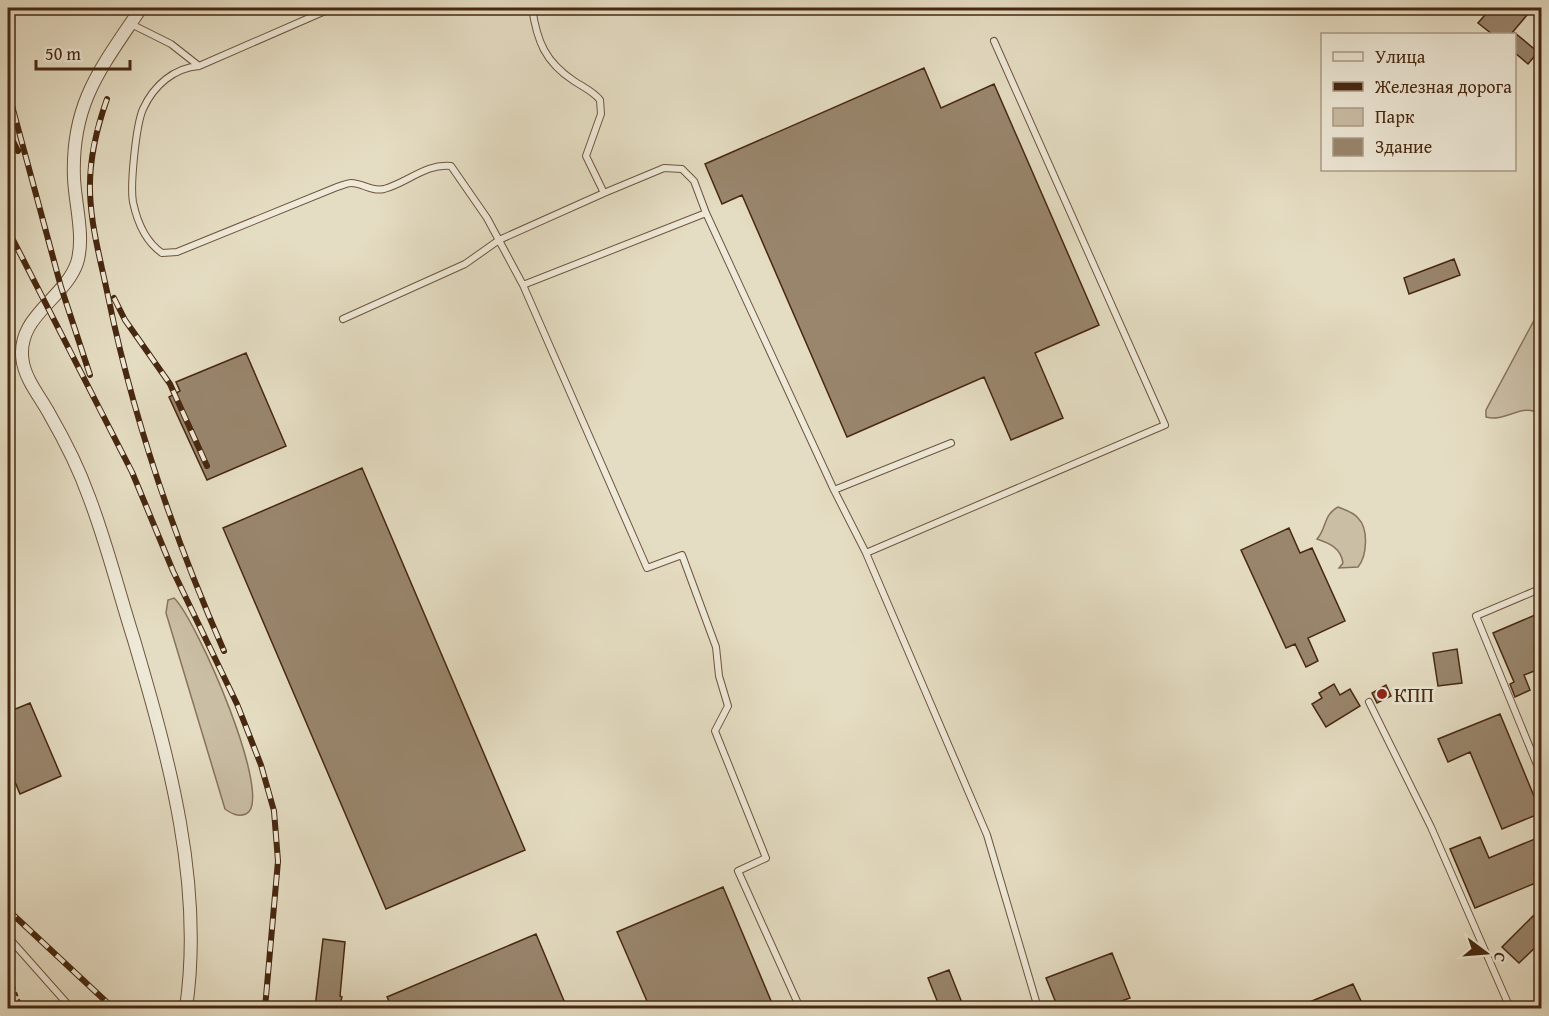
<svg xmlns="http://www.w3.org/2000/svg" width="1549" height="1016" font-family="'Gentium Book Plus',serif">
  <style>
    .green { fill: #cabea5; stroke: #88735a; stroke-width: 1.5 }
    .building { fill: #99866d; stroke: #472810; stroke-width: 1.5 }
    .lines { fill: none; stroke-linecap: round; stroke-linejoin: round }
    .lane-casing { stroke: #6e553d; stroke-width: 8 }
    .street-casing { stroke: #6e553d; stroke-width: 14 }
    .path { stroke: #472810; stroke-width: 2; stroke-dasharray: 4.5 3; stroke-linecap: butt }
    .lane { stroke: #eee9d8; stroke-width: 6 }
    .street { stroke: #eee9d8; stroke-width: 12 }
    .rail-casing { stroke: #472810; stroke-width: 6 }
    .rail { stroke: #eee9d8; stroke-width: 4; stroke-dasharray: 11; stroke-linecap: butt }
    .poi-dot { fill: #8f2418; stroke: #eee9d8; stroke-width: 2 }
    .labels { text-anchor: middle; dominant-baseline: central; stroke-width: 5; stroke-linejoin: round; paint-order: stroke }
    .poi-label { font-size: 21px; fill: #472810; stroke: #eee9d8; text-anchor: start }
  </style>
  <rect width="100%" height="100%" fill="#e5ddc3"/>
  <filter id="stains"><feTurbulence type="fractalNoise" baseFrequency=".00333" numOctaves="4"/><feColorMatrix values="0 0 0 0 .2 0 0 0 0 .09 0 0 0 0 .02 0 0 0 .5 -.17"/></filter>
  <radialGradient id="worn" r=".72"><stop offset=".6" stop-color="#630" stop-opacity="0"/><stop offset="1" stop-color="#630" stop-opacity=".3"/></radialGradient>
  <path class="green" d="M 1541,246 L 1541,415 C 1523,401 1506,423 1486,417 L 1486,410 L 1539,311 C 1543,290 1534,271 1537,249 Z
    M 1338,507 C 1345,510 1353,512 1358,518 C 1369,529 1367,556 1358,567 L 1339,568 L 1343,563 C 1341,548 1329,543 1317,539 C 1327,528 1323,515 1338,507 Z
    M 174,598 C 196,618 276,801 246,814 C 238,817 232,814 225,809 L 166,613 L 168,600 Z"/>
  <path class="building" d="M 1491,8 L 1533,8 L 1511,34 L 1492,34 L 1478,23 Z
    M 1515,33 L 1538,52 L 1528,64 L 1515,53 Z
    M 924,68 L 941,108 L 994,84 L 1099,325 L 1035,353 L 1063,418 L 1011,440 L 984,377 L 847,437 L 742,195 L 722,204 L 705,164 Z
    M 1454,259 L 1460,275 L 1409,294 L 1404,278 Z
    M 246,353 L 286,446 L 207,480 L 169,397 L 180,391 L 176,382 Z
    M 362,468 L 525,850 L 386,909 L 223,528 Z
    M 1289,528 L 1300,553 L 1312,548 L 1345,621 L 1308,638 L 1318,661 L 1306,667 L 1295,644 L 1286,648 L 1241,550 Z
    M 1542,612 L 1542,645 L 1534,648 L 1542,668 L 1524,675 L 1530,690 L 1515,697 L 1510,684 L 1514,682 L 1493,633 Z
    M 1457,649 L 1462,683 L 1438,686 L 1433,653 Z
    M 1334,684 L 1340,695 L 1350,689 L 1360,706 L 1326,727 L 1312,704 L 1322,698 L 1319,693 Z
    M 1386,685 L 1391,696 L 1377,703 L 1372,693 Z
    M 30,703 L 61,776 L 20,794 L 8,765 L 8,712 Z
    M 1500,714 L 1541,813 L 1502,829 L 1470,752 L 1448,762 L 1438,739 Z
    M 1542,836 L 1542,870 L 1534,873 L 1538,882 L 1475,908 L 1450,849 L 1480,837 L 1489,858 Z
    M 723,887 L 774,1008 L 650,1008 L 617,932 Z
    M 1542,907 L 1542,941 L 1519,963 L 1502,947 Z
    M 536,934 L 567,1008 L 392,1008 L 387,997 Z
    M 323,939 L 345,942 L 340,996 L 342,997 L 339,1008 L 315,1008 Z
    M 1112,953 L 1130,998 L 1102,1008 L 1058,1008 L 1046,978 Z
    M 949,970 L 964,1008 L 940,1008 L 928,978 Z
    M 1353,984 L 1362,1003 L 1350,1008 L 1295,1008 Z"/>
  <g class="lines">
    <g class="lane-casing">
      <path id="lane" d="M 332,8 L 199,66 C 174,68 154,85 143,109 C 136,125 130,185 133,202 C 137,221 146,242 162,253 L 177,252 L 337,187 C 341,186 347,183 351,183 C 363,183 371,192 384,189 C 407,183 426,163 451,166 L 487,218 L 523,285
        M 131,24 L 171,44 L 199,66
        M 604,193 L 664,168 L 682,169 L 694,181 L 706,213
        M 343,319 L 465,264 L 499,240 L 604,193 L 586,156 L 601,114 L 600,100 C 594,92 583,87 574,81 C 545,62 537,41 532,8
        M 834,490 L 951,443
        M 866,553 L 1165,425 L 994,41
        M 1542,591 L 1535,591 L 1476,616 L 1542,777
        M 1369,702 L 1431,827 L 1510,1008
        M 8,937 L 71,1008
        M 800,1008 L 738,871 L 766,858 L 715,731 L 728,706 L 719,676 L 716,647 L 682,555 L 647,568 L 523,285 L 706,213 L 834,490 L 866,553 L 987,835 L 1038,1008"/>
    </g>
    <g class="street-casing">
      <path id="street" d="M 141,8 C 102,67 71,102 74,178 C 75,204 85,237 77,263 C 64,300 14,317 23,363 C 27,382 41,398 50,415 C 65,441 79,469 89,497 C 107,544 119,593 134,640 C 169,759 204,884 186,1008"/>
    </g>
    <path class="path" d="M 8,971 L 22,1008"/>
    <use href="#lane" class="lane"/>
    <use href="#street" class="street"/>
    <g class="rail-casing">
      <path id="rail" d="M 8,91 L 61,287 L 90,375
        M 107,99 C 96,130 89,159 90,192 C 91,227 101,262 108,296 C 133,418 174,537 224,651
        M 8,132 L 18,151
        M 8,230 L 132,472 L 173,571 L 237,704 L 261,765 L 274,811 L 278,861 L 265,1008
        M 114,298 L 125,320 L 170,384 L 207,466
        M 8,910 L 113,1008"/>
    </g>
    <use href="#rail" class="rail"/>
  </g>
  <circle class="poi-dot" cx="1382" cy="694" r="6"/>
  <g class="labels">
    <g class="poi-label">
      <text x="1394" y="694">КПП</text>
    </g>
  </g>
  <rect width="1549" height="1016" fill="none" stroke="#e5ddc3" stroke-width="30"/>
  <rect x="9" y="9" width="1531" height="998" fill="none" stroke="#472810" stroke-width="3"/>
  <rect x="15" y="15" width="1519" height="986" fill="none" stroke="#472810" stroke-width="1.5"/>
  <rect x="1321" y="33" width="195" height="138" fill="#eee9d8" stroke="#ab9c88" stroke-width="1.5"/>
  <rect x="1333" y="52" width="30" height="9" fill="#eee9d8" stroke="#ab9c88" stroke-width="1.5"/>
  <text x="1375" y="63" font-size="18" fill="#472810">Улица</text>
  <rect x="1333" y="82" width="30" height="9" fill="#472810" stroke="#ab9c88" stroke-width="1.5"/>
  <text x="1375" y="93" font-size="18" fill="#472810">Железная дорога</text>
  <rect x="1333" y="108" width="30" height="18" fill="#cabea5" stroke="#ab9c88" stroke-width="1.5"/>
  <text x="1375" y="123" font-size="18" fill="#472810">Парк</text>
  <rect x="1333" y="138" width="30" height="18" fill="#99866d" stroke="#ab9c88" stroke-width="1.5"/>
  <text x="1375" y="153" font-size="18" fill="#472810">Здание</text>
  <g transform="translate(1486 953) rotate(106)" stroke="#eee9d8" stroke-width="4.5" paint-order="stroke">
  <path d="M0-4.5L10 22L0 15L-10 22Z" fill="#472810"/>
  <text y="-9" font-size="16" font-weight="bold" text-anchor="middle" fill="#472810">С</text>
  </g>
  <path d="M36 60v9h94v-9" fill="none" stroke="#472810" stroke-width="3"/>
  <text x="45" y="60" font-size="18" fill="#472810" stroke="#eee9d8" stroke-width="4.5" paint-order="stroke">50 m</text>
  <rect width="100%" height="100%" filter="url(#stains)"/>
  <rect width="100%" height="100%" fill="url(#worn)"/>
</svg>
